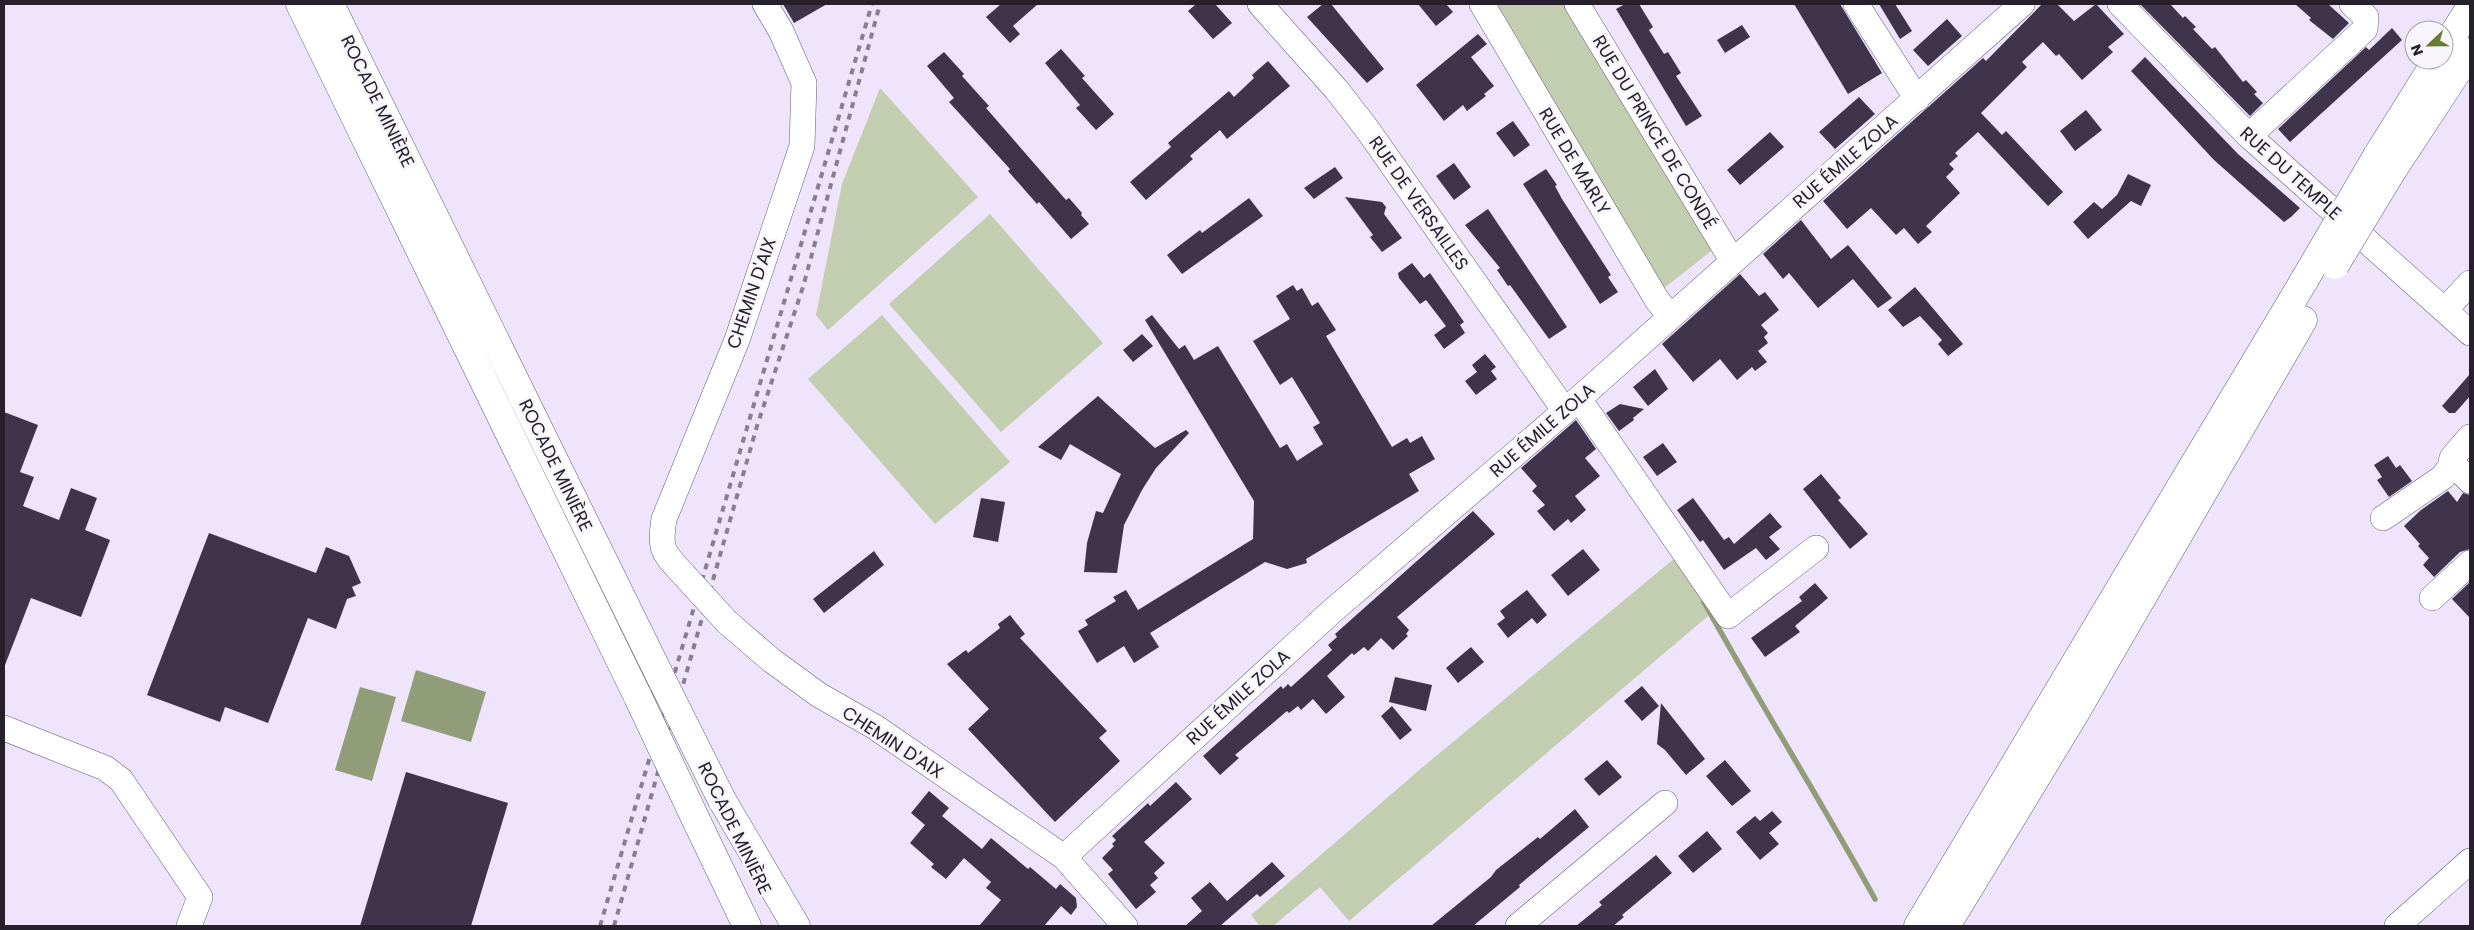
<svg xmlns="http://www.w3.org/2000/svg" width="2474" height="930" font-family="Poppins,sans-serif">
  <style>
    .green { fill: #c3cdaf }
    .water { fill: #919d78 }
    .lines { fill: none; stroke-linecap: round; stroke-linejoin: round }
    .stream { stroke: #919d78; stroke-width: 5.5 }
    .building { fill: #3e344b }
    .minor-casing { stroke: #655b73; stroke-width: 26 }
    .highway-casing { stroke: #655b73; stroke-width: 29 }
    .minor { stroke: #fff; stroke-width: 25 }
    .highway { stroke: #fff; stroke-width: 28 }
    .rail { stroke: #867f90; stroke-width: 4; stroke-dasharray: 6 6; stroke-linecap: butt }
    .minor-bridge-casing { stroke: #655b73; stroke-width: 26; stroke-linecap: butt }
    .highway-bridge-casing { stroke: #655b73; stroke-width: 29; stroke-linecap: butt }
    .minor-bridge { stroke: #fff; stroke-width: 25 }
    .highway-bridge { stroke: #fff; stroke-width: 28 }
    .labels { text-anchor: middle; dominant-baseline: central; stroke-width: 5; stroke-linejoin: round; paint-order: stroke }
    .street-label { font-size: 18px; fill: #25202b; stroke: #f7f5fb }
  </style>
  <rect width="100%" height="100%" fill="#eee4fc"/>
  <path class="green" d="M 1489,4 L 1575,4 L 1725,240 L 1663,289 Z
    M 880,88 L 978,197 L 828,330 L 816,315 L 842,184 Z
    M 990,214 L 1103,343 L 1001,432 L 889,304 Z
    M 882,315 L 1010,462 L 935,524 L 808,379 Z
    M 1681,553 L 1715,610 L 1349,921 L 1320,887 L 1273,926 L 1260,926 L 1251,915 L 1424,766 Z"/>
  <path class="water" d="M 416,670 L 486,692 L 471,742 L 401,721 Z
    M 360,687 L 396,697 L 372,781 L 335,770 Z"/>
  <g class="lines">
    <path class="stream" d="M 1704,602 C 1759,702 1820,799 1875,899"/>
  </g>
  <path class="building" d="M 783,4 L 827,4 L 794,23 Z
    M 1001,4 L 1038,4 L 1013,26 L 1020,34 L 1010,43 L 986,17 Z
    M 1196,4 L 1215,4 L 1232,23 L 1213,39 L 1188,11 Z
    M 1323,4 L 1331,4 L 1384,69 L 1367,83 L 1307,17 Z
    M 1418,4 L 1446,4 L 1453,12 L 1436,26 Z
    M 1625,4 L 1639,4 L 1653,27 L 1649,30 L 1664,54 L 1668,52 L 1681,73 L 1676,76 L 1702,116 L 1686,126 L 1616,9 Z
    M 1794,4 L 1840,4 L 1882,73 L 1848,94 Z
    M 1879,4 L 1895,4 L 1912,31 L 1900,39 Z
    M 2042,4 L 2057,4 L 2074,21 L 2096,4 L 2124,34 L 2108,47 L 2113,52 L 2082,80 L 2059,54 L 2056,56 L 2043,42 L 2022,62 L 2027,67 L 1981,113 L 2002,135 L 2006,131 L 2063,192 L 2048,206 L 1978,132 L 1955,153 L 1958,156 L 1949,164 L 1954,169 L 1946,177 L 1960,193 L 1926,226 L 1932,232 L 1918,244 L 1904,228 L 1896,235 L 1871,208 L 1847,229 L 1823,201 L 1983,58 L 1986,61 Z
    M 2140,4 L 2170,4 L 2183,18 L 2185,16 L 2196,27 L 2193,29 L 2212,49 L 2215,47 L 2243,82 L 2246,80 L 2257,92 L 2254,94 L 2263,103 L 2250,116 Z
    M 2295,4 L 2328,4 L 2349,23 L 2333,39 L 2309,20 L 2311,18 Z
    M 1947,19 L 1962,36 L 1928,66 L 1913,50 Z
    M 1742,25 L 1750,37 L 1725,53 L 1717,40 Z
    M 2392,28 L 2402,40 L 2290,142 L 2278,129 L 2366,47 L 2369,50 Z
    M 1478,34 L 1487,44 L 1471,57 L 1494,86 L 1484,94 L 1486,96 L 1467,111 L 1463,105 L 1444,121 L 1416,85 Z
    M 1061,49 L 1085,76 L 1082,78 L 1114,114 L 1096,130 L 1076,108 L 1080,105 L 1045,63 Z
    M 944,52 L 964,74 L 962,76 L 989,106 L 986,108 L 1066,200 L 1069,198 L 1082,213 L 1081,215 L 1089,224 L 1071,239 L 1039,202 L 1037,204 L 1008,171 L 1010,169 L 949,102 L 954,98 L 927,66 Z
    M 2145,57 L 2238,154 L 2300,208 L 2291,217 L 2284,222 L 2214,160 L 2131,71 Z
    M 1268,61 L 1290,86 L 1227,139 L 1220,130 L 1190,156 L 1193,159 L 1146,200 L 1130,182 L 1171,147 L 1168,143 L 1189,125 L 1229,91 L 1234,97 L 1254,78 L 1252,75 Z
    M 1859,97 L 1875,114 L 1835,149 L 1819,132 Z
    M 2086,110 L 2102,130 L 2075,151 L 2060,131 Z
    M 1513,121 L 1530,145 L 1514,157 L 1496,133 Z
    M 1770,132 L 1784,147 L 1740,185 L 1727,170 Z
    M 1454,163 L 1471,187 L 1454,200 L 1436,176 Z
    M 1335,167 L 1343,178 L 1314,199 L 1304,188 Z
    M 1546,169 L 1557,185 L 1555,186 L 1562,199 L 1611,275 L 1608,277 L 1618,292 L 1600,304 L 1523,184 Z
    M 2128,174 L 2151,185 L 2141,206 L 2131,201 L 2088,239 L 2073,222 L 2094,202 L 2102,209 L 2117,195 Z
    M 1345,197 L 1382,202 L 1386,207 L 1384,214 L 1402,238 L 1382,252 L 1370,237 L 1373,235 Z
    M 1249,198 L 1263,216 L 1182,274 L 1167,255 L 1200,230 L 1202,233 Z
    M 1488,209 L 1567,327 L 1549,339 L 1510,285 L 1508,286 L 1497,270 L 1500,268 L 1465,225 Z
    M 1801,220 L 1831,259 L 1848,245 L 1892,298 L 1878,308 L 1853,279 L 1818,308 L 1789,273 L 1783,279 L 1763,254 Z
    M 1412,263 L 1424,278 L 1430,273 L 1464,322 L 1460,325 L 1465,333 L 1444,349 L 1434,335 L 1446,326 L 1426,300 L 1420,304 L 1399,278 L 1398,273 Z
    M 1740,274 L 1759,296 L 1765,292 L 1779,310 L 1761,325 L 1768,333 L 1764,337 L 1768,343 L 1758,351 L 1767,362 L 1755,371 L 1752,367 L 1737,380 L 1720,359 L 1693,382 L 1662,344 Z
    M 1293,285 L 1297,291 L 1302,288 L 1312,306 L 1318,302 L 1336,330 L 1326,336 L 1392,447 L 1407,438 L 1410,443 L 1422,436 L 1435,459 L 1409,474 L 1419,491 L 1306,559 L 1307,563 L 1287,569 L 1265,562 L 1150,633 L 1159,647 L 1134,663 L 1124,646 L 1097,663 L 1078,631 L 1088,625 L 1085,620 L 1116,601 L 1113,597 L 1126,590 L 1138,610 L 1253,539 L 1254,501 L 1145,320 L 1152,315 L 1179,349 L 1185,345 L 1194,360 L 1218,346 L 1280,448 L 1287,444 L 1297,461 L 1323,444 L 1313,427 L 1320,423 L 1292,377 L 1280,385 L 1253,341 L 1290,319 L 1276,296 Z
    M 1915,287 L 1963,344 L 1948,356 L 1938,344 L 1942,340 L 1920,316 L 1903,327 L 1888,310 Z
    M 1142,334 L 1153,346 L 1133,362 L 1123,350 Z
    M 1485,354 L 1496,367 L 1491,371 L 1497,379 L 1476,395 L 1465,381 L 1477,372 L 1472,365 Z
    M 1655,369 L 1668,389 L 1648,406 L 1633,387 Z
    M 2470,374 L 2470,396 L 2455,413 L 2449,413 L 2442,406 Z
    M 1098,396 L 1155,448 L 1186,430 L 1189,433 L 1156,468 L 1142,490 L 1124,525 L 1117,573 L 1084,572 L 1087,543 L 1096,511 L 1103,513 L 1121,474 L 1070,444 L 1061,460 L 1038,447 Z
    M 1620,404 L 1644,409 L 1633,418 L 1634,420 L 1619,431 L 1606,413 Z
    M 4,412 L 38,425 L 20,472 L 34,477 L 23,506 L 59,520 L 71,488 L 97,498 L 85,530 L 110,540 L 81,617 L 31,598 L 5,665 Z
    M 1576,420 L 1596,449 L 1585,458 L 1600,476 L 1575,496 L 1586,510 L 1571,523 L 1568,519 L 1554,531 L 1537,511 L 1545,505 L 1532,491 L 1537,486 L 1521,468 Z
    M 1663,443 L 1677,462 L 1657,476 L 1643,457 Z
    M 2388,456 L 2396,468 L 2400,465 L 2412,481 L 2389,497 L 2377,480 L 2382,477 L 2374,465 Z
    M 1821,474 L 1841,498 L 1838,500 L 1868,534 L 1850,549 L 1803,489 Z
    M 2448,491 L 2457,502 L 2463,493 L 2470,495 L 2470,549 L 2460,552 L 2434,577 L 2423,565 L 2429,558 L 2418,546 L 2420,544 L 2404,526 L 2421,510 Z
    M 981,498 L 1005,502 L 998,542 L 973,537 Z
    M 1693,498 L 1724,540 L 1729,537 L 1734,544 L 1770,513 L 1782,527 L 1769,537 L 1780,549 L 1766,560 L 1756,548 L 1724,570 L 1703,540 L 1700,542 L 1677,510 Z
    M 1473,511 L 1495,534 L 1397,617 L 1409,630 L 1406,634 L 1408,636 L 1393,650 L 1381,638 L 1368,651 L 1364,647 L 1354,655 L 1352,653 L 1327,676 L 1345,697 L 1326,714 L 1313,699 L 1301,710 L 1298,706 L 1289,713 L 1287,711 L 1235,755 L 1239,758 L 1220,775 L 1203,756 L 1281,686 L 1283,689 L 1288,684 L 1291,687 L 1332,650 L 1328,645 L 1337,637 L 1335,634 Z
    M 209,533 L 316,573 L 326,547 L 349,556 L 361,583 L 352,587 L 356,596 L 347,599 L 336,629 L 308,618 L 268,723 L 225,707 L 220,722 L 147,695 Z
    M 1583,549 L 1600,570 L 1568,596 L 1551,575 Z
    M 874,551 L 884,565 L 824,613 L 813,599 Z
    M 2470,582 L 2470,618 L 2452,599 Z
    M 1815,583 L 1828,598 L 1795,626 L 1800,632 L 1765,657 L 1751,638 L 1802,601 L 1799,597 Z
    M 1527,590 L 1547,615 L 1537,624 L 1532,618 L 1508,638 L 1497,624 L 1505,618 L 1500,611 Z
    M 1010,615 L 1025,634 L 1020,638 L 1107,731 L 1099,738 L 1120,761 L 1055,822 L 968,729 L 989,709 L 947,664 L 966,650 L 968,653 L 1000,628 L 998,624 Z
    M 1471,647 L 1484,662 L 1458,683 L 1446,668 Z
    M 1395,677 L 1432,685 L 1426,711 L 1389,702 Z
    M 1642,686 L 1659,706 L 1642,721 L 1624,701 Z
    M 1661,703 L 1705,759 L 1686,775 L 1665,750 L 1657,744 Z
    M 1392,706 L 1412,730 L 1400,740 L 1381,716 Z
    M 1607,760 L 1622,777 L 1599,796 L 1584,779 Z
    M 1725,760 L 1751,791 L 1732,806 L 1706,776 Z
    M 406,772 L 508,803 L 471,926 L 360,926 Z
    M 1176,782 L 1192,799 L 1144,842 L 1165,863 L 1154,873 L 1158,878 L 1150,885 L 1156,892 L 1136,909 L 1108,874 L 1113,870 L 1102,858 L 1114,846 L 1112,844 L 1116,840 L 1112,836 L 1148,803 L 1150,806 Z
    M 929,791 L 949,808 L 942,816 L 982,849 L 991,838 L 1028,869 L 1030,867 L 1056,889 L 1060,884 L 1076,898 L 1077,907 L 1071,915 L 1061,906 L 1044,926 L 979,926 L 1001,900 L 986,888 L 991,882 L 964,858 L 946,879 L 931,867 L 934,864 L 910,843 L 925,825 L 911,813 Z
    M 1575,809 L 1589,827 L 1519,885 L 1520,887 L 1473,926 L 1431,926 L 1491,877 L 1496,870 L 1538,837 L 1540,839 Z
    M 1772,811 L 1782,822 L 1769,833 L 1779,844 L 1760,860 L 1736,832 L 1755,816 L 1760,821 Z
    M 1707,831 L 1722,849 L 1693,873 L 1678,856 Z
    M 1656,855 L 1672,873 L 1622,915 L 1624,917 L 1613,926 L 1576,926 L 1602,905 L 1599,902 Z
    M 1272,862 L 1285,876 L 1260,897 L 1257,894 L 1220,926 L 1185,926 L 1202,911 L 1191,898 L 1210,882 L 1227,901 Z"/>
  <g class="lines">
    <g class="minor-casing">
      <path id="minor" d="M 1260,4 L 1336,89 L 1367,129 L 1565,411
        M 1482,4 L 1657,300 L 1670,316
        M 1577,4 L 1732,260
        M 1856,4 L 1917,99
        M 2120,4 L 2249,136 L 2470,333
        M 2249,136 L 2365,29 L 2366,17 L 2352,4
        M 2445,310 L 2470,283
        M 1579,399 L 1728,616 L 1816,548
        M 2450,467 L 2459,470 L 2470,481
        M 2383,518 L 2443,477 L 2450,467 L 2452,458 L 2470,437
        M 684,575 C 663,552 659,551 664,519 L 737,340 L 802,146 L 804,83 L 781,31 L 765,4
        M 2432,598 L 2470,563
        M 727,622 L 771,660 L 819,695 L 875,727 L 1064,857 L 1125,926
        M 4,728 L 105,768 L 121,780 L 200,897 L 189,926
        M 1064,857 L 1330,613 L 1565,411 L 2022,4
        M 1518,926 L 1665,803
        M 2397,926 L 2470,861"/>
    </g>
    <g class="highway-casing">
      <path id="highway" d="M 300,4 L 638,697
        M 330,4 L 661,678
        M 2444,49 L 2470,8
        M 2377,156 L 2437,60
        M 2392,171 L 2470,52
        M 722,800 L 796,926
        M 697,822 L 747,926
        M 1918,926 L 2305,279
        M 1946,926 L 2074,715 L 2303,320"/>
    </g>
    <use href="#minor" class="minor"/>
    <use href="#highway" class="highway"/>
    <path class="rail" d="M 600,926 L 872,4
      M 614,926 L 757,426 L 803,287 L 880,4"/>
    <g class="minor-bridge-casing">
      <path id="minor-bridge" d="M 684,575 L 727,622"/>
    </g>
    <g class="highway-bridge-casing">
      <path id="highway-bridge" d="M 2335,265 L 2392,171
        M 2305,279 L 2377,156
        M 661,678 L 722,800
        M 638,697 L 697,822"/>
    </g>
    <use href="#minor-bridge" class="minor-bridge"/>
    <use href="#highway-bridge" class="highway-bridge"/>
  </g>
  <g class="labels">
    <g class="street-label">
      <text transform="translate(378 101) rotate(64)">ROCADE MINIÈRE</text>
      <text transform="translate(1655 132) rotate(59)">RUE DU PRINCE DE CONDÉ</text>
      <text transform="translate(1575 161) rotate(59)">RUE DE MARLY</text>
      <text transform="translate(1845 161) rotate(-41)">RUE ÉMILE ZOLA</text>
      <text transform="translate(2291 173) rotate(42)">RUE DU TEMPLE</text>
      <text transform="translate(1419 203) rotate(55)">RUE DE VERSAILLES</text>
      <text transform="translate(751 293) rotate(-71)">CHEMIN D'AIX</text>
      <text transform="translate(1542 430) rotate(-41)">RUE ÉMILE ZOLA</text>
      <text transform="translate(556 465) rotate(64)">ROCADE MINIÈRE</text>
      <text transform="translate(1238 697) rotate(-42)">RUE ÉMILE ZOLA</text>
      <text transform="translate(893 742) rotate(33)">CHEMIN D'AIX</text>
      <text transform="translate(735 828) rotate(64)">ROCADE MINIÈRE</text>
    </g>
  </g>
  <rect width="2474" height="930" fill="none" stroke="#25202b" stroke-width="10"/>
  <g transform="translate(2429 45) rotate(248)"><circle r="24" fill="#f7f5fb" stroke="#a3a0a8"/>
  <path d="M0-4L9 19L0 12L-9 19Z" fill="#677c2c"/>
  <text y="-8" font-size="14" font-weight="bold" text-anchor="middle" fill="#25202b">N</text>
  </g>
</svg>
